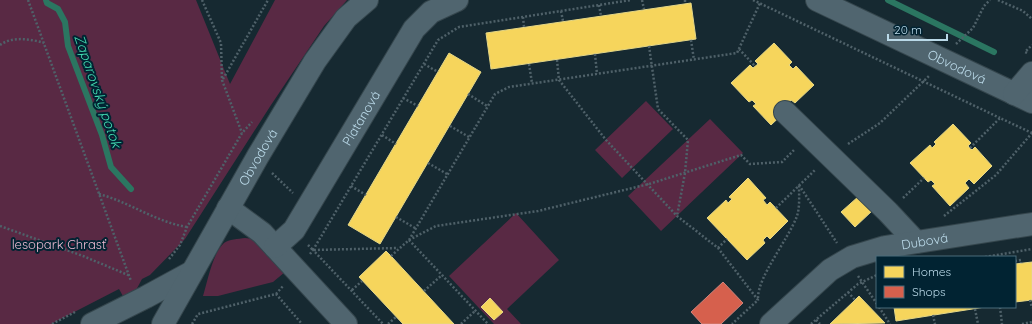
<svg xmlns="http://www.w3.org/2000/svg" width="1032" height="324" font-family="Quicksand,sans-serif">
  <style>
    .green { fill: #592944 }
    .homes { fill: #f6d55c; stroke: #e4d686 }
    .shops { fill: #d6604d; stroke: #ce847c }
    .lines { fill: none; stroke-linecap: round; stroke-linejoin: round }
    .stream { stroke: #2b7661; stroke-width: 6 }
    .minor-casing { stroke: #35464d; stroke-width: 24 }
    .path { stroke: #4f6169; stroke-width: 2.5; stroke-dasharray: 2 2; stroke-linecap: butt }
    .minor { stroke: #50656f; stroke-width: 22 }
    .labels { text-anchor: middle; dominant-baseline: central; stroke-width: 4; stroke-linejoin: round; paint-order: stroke }
    .street-label { font-size: 13px; fill: #bad9e8; stroke: #012332 }
    .park-label { font-size: 13px; fill: #f2bcd4; stroke: #012332 }
    .water-label { font-size: 14px; font-style: italic; fill: #43dbb1; stroke: #012332 }
  </style>
  <rect width="100%" height="100%" fill="#162931"/>
  <path class="green" d="M 0,0 L 196,0 L 230,84 L 275,0 L 347,0 L 324,26 L 271,105 L 185,239 L 150,275 L 142,279 L 128,305 L 119,289 L 51,324 L 0,324 Z
    M 646,101 L 673,129 L 622,178 L 595,150 Z
    M 710,119 L 743,153 L 661,231 L 628,196 Z
    M 516,213 L 559,260 L 507,309 L 521,324 L 494,324 L 449,276 Z
    M 245,238 L 254,239 L 285,272 L 273,282 L 218,296 L 203,296 C 207,283 213,252 224,243 C 229,239 238,239 245,238 Z"/>
  <path class="homes" d="M 691,3 L 696,39 L 491,69 L 486,33 Z
    M 774,43 L 792,62 L 789,65 L 793,69 L 796,66 L 814,85 L 795,103 L 791,100 L 788,104 L 790,107 L 771,125 L 753,106 L 756,104 L 752,100 L 749,102 L 731,83 L 750,65 L 753,68 L 758,64 L 755,61 Z
    M 449,53 L 481,72 L 380,244 L 348,225 Z
    M 953,124 L 971,143 L 968,146 L 972,150 L 975,147 L 992,166 L 974,184 L 969,179 L 965,183 L 969,188 L 950,206 L 932,186 L 935,184 L 931,180 L 928,182 L 910,163 L 930,145 L 932,148 L 936,144 L 934,142 Z
    M 748,178 L 766,198 L 763,200 L 767,205 L 770,202 L 788,221 L 770,239 L 767,236 L 763,240 L 765,243 L 747,260 L 707,218 L 726,200 L 728,203 L 732,199 L 729,197 Z
    M 859,196 L 872,211 L 855,227 L 841,212 Z
    M 386,251 L 391,256 L 454,324 L 403,324 L 359,277 Z
    M 1032,262 L 1032,300 L 1015,302 L 1015,264 Z
    M 859,296 L 885,323 L 830,324 L 855,300 Z
    M 490,298 L 503,312 L 494,320 L 481,307 Z
    M 894,307 L 985,307 L 896,321 Z"/>
  <path class="shops" d="M 723,282 L 743,303 L 721,324 L 702,324 L 691,312 Z"/>
  <g class="lines">
    <path class="stream" d="M 46,0 L 47,3 L 58,9 L 65,22 L 68,46 L 102,135 L 111,167 L 131,189
      M 888,0 L 994,52"/>
    <g class="minor-casing">
      <g id="minor">
        <path id="s1" d="M 817,0 L 1032,102"/>
        <path d="M 1014,94 L 1032,73"/>
        <path d="M 785,112 L 888,212 L 916,242"/>
        <path d="M 228,208 L 262,233 L 346,324"/>
        <path id="s2" d="M 275,247 L 294,230 L 414,29 L 431,12 L 457,0"/>
        <path d="M 92,324 L 146,297 L 192,272"/>
        <path id="s3" d="M 163,324 L 258,156 L 315,61 L 346,18 L 367,0"/>
        <path id="s4" d="M 771,324 L 830,270 L 852,257 L 885,247 L 1032,224"/>
      </g>
    </g>
    <path class="path" d="M 28,0 L 131,281
      M 202,0 L 221,43 L 222,80 L 242,133
      M 642,0 L 644,9
      M 685,0 L 685,3
      M 753,0 L 1000,118
      M 998,0 L 1023,11 L 1032,19
      M 599,5 L 601,16
      M 561,11 L 563,21
      M 523,17 L 524,27
      M 691,40 L 694,60
      M 956,44 L 973,28 L 984,6 L 990,0
      M 0,45 C 12,36 31,39 44,43
      M 649,46 L 658,109 L 688,140 L 685,173 L 677,216
      M 739,49 L 755,66
      M 1027,53 L 1025,52 L 1032,45
      M 595,54 L 597,74
      M 557,60 L 559,80 L 606,140 L 677,216 L 718,248 L 758,300 L 732,324
      M 424,64 L 438,72
      M 529,64 L 532,83
      M 223,79 L 268,0
      M 468,94 L 487,106
      M 403,98 L 418,106
      M 450,126 L 469,137
      M 382,135 L 396,144
      M 848,144 L 880,123 L 930,75
      M 970,148 L 1000,118 L 1032,133
      M 428,163 L 447,174
      M 272,173 L 293,193
      M 799,185 L 837,243
      M 351,186 L 366,195
      M 99,194 C 129,202 156,222 187,227
      M 903,198 L 924,178
      M 776,208 L 816,169
      M 944,216 L 996,175 L 1032,133
      M 396,217 L 415,228
      M 0,226 L 83,256 L 128,275
      M 409,240 L 495,94 L 509,87 L 737,53 L 760,3
      M 409,240 L 488,324
      M 308,245 L 313,250 L 398,248
      M 718,248 L 727,239
      M 313,250 L 438,40 L 459,27 L 631,0
      M 310,254 L 313,250 L 383,324
      M 391,256 L 409,240 L 436,226 L 538,211 L 649,184 L 741,155 L 750,164 L 782,162 L 795,149
      M 985,257 L 1032,249
      M 169,259 L 180,245 L 187,227 L 242,133 L 252,122
      M 1015,261 L 1021,260 L 1021,263
      M 858,276 L 877,304
      M 352,290 L 362,281
      M 424,291 L 442,275
      M 848,292 L 855,300
      M 276,294 L 283,286
      M 758,298 C 758,276 788,240 797,216 C 800,207 799,195 799,185
      M 1030,300 L 1032,308
      M 879,307 L 890,324
      M 1000,307 L 1002,324
      M 975,309 L 978,324
      M 933,315 L 935,324
      M 816,320 L 820,324
      M 52,324 L 75,312
      M 192,324 L 198,314 L 276,294 L 302,324
      M 388,324 L 396,317
      M 461,324 L 475,311
      M 811,324 L 858,284 L 877,275
      M 1022,324 L 1032,322"/>
    <use href="#minor" class="minor"/>
  </g>
  <g class="labels">
    <g class="street-label">
      <text stroke="none"><textPath href="#s1" startOffset="155">Obvodová</textPath></text>
      <text stroke="none"><textPath href="#s2" startOffset="156">Platanová</textPath></text>
      <text stroke="none"><textPath href="#s3" startOffset="192">Obvodová</textPath></text>
      <text stroke="none"><textPath href="#s4" startOffset="180">Dubová</textPath></text>
    </g>
    <g class="park-label">
      <text x="59" y="244">lesopark Chrasť</text>
    </g>
    <g class="water-label">
      <text transform="translate(98 91) rotate(71)">Zaparovský potok</text>
    </g>
  </g>
  <rect x="876" y="256" width="140" height="52" fill="#012332" stroke="#4b6c7b"/>
  <rect x="884" y="266" width="20" height="12" fill="#f6d55c" stroke="#4b6c7b"/>
  <text x="912" y="276" font-size="12" fill="#bad9e8">Homes</text>
  <rect x="884" y="286" width="20" height="12" fill="#d6604d" stroke="#4b6c7b"/>
  <text x="912" y="296" font-size="12" fill="#bad9e8">Shops</text>
  <path d="M888 34v6h59v-6" fill="none" stroke="#bad9e8" stroke-width="2"/>
  <text x="894" y="34" font-size="12" fill="#bad9e8" stroke="#012332" stroke-width="3" paint-order="stroke">20 m</text>
</svg>
